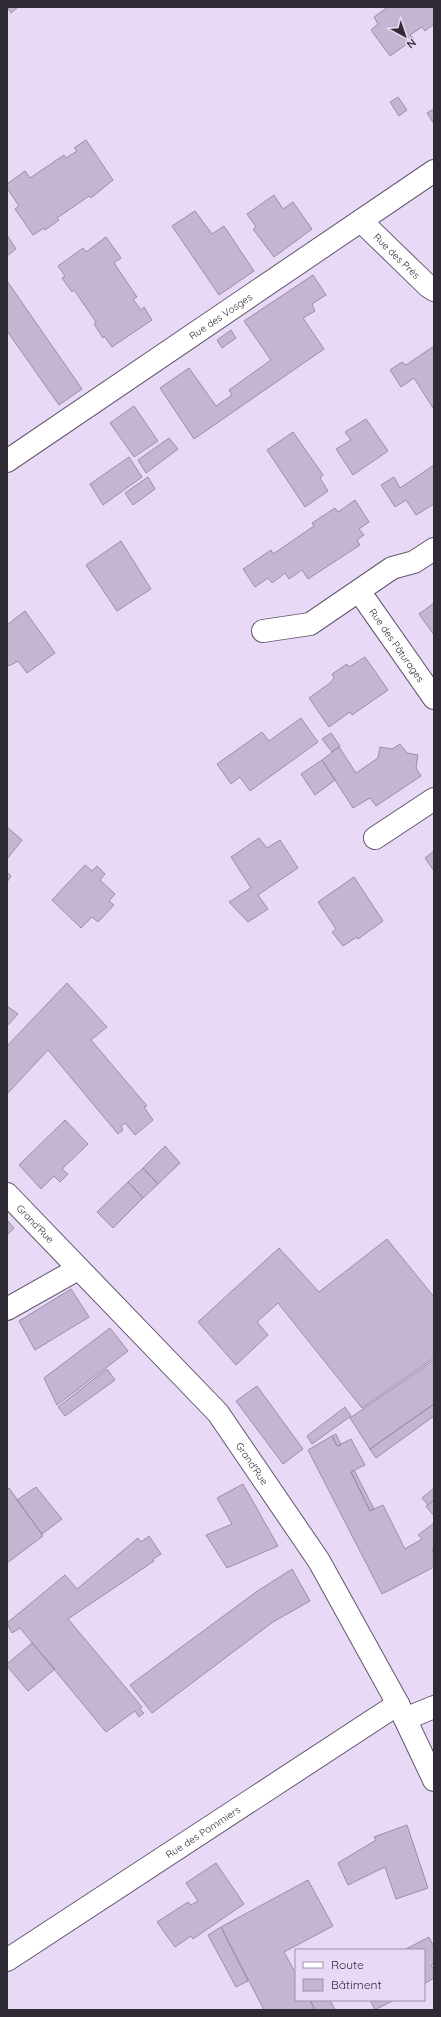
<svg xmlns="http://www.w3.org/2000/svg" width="441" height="2017" font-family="Quicksand,sans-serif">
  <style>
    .building { fill: #c4b6d2; stroke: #9c8ea8 }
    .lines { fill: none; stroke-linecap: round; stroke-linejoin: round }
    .minor-casing { stroke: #62566e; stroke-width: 24 }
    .minor { stroke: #fff; stroke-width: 22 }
    .labels { text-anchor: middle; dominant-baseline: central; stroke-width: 4; stroke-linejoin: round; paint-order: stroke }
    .street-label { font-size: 10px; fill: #302a35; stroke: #e8daf6 }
  </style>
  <rect width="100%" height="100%" fill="#e8daf6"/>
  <path class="building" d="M 7,7 L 18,7 L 11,13 Z
    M 388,7 L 434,7 L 434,24 L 425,31 L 422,27 L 410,35 L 414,39 L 390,56 L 371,30 L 378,24 L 374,17 Z
    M 398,97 L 407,110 L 399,116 L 390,102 Z
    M 434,109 L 434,124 L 427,113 Z
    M 86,140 L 113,180 L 91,198 L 89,196 L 57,218 L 59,220 L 45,230 L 44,228 L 33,235 L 15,209 L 19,206 L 7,188 L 7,184 L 25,171 L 30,178 L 64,155 L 66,158 L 77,151 L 74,148 Z
    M 274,195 L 283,209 L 293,202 L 312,229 L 274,257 L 253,229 L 256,227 L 247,214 Z
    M 195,211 L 212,234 L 224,226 L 254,271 L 219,295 L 172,226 Z
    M 7,235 L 16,249 L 7,256 Z
    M 106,237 L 121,258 L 114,263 L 137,297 L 133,299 L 141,310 L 144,307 L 152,320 L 112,347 L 104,336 L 103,338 L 94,324 L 96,322 L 74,290 L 72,292 L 62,278 L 65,276 L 58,266 L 83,248 L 86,252 Z
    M 313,275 L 326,295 L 312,304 L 315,311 L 303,318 L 324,349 L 194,439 L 160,388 L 189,368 L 216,406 L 232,395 L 229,390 L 271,360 L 244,321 Z
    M 7,281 L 82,389 L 59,405 L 7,331 Z
    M 231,330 L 236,338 L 222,348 L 217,340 Z
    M 434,346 L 434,407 L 433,408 L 414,378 L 401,387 L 390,370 L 402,362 L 406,365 Z
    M 134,406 L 158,441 L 134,457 L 110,423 Z
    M 366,419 L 388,451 L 353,475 L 336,449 L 351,440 L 345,432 Z
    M 293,432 L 323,475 L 320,478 L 328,491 L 305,507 L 267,450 Z
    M 169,438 L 178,449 L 146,473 L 138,460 Z
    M 129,457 L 142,477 L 103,505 L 90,484 Z
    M 434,465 L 434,504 L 416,515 L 406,500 L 395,507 L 381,485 L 394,477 L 400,488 Z
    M 148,477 L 155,489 L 133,505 L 125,493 Z
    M 355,500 L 369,522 L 359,529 L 364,535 L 357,540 L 360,545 L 308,579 L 302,570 L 289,579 L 285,573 L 272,583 L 268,578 L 255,587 L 243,569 L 271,550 L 273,554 L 314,526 L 312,523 L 335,508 L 338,512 Z
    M 121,541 L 151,589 L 117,611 L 86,565 Z
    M 434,603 L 434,635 L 419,614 Z
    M 25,611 L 55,653 L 27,673 L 18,661 L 9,666 L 7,663 L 7,625 Z
    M 365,657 L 388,690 L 352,715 L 350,712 L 329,727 L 309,698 L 330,683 L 334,678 L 332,674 L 347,664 L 349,667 Z
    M 301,718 L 318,742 L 250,791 L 240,777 L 231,784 L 217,764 L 262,732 L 269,741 Z
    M 331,733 L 340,746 L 332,752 L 322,739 Z
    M 400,744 L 407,753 L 418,755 L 416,768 L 421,776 L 376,806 L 370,798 L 353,808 L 322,760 L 339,747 L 356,773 L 378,758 L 380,747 L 392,749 Z
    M 322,760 L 335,780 L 315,795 L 301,774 Z
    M 7,827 L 22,840 L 7,859 Z
    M 259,838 L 267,848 L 280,840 L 298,868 L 258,895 L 268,909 L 248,922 L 229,902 L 251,888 L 231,857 Z
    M 434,851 L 434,871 L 425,858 Z
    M 85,865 L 92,871 L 97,866 L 105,874 L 100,880 L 115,894 L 109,901 L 114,905 L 98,922 L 92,917 L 81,928 L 52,900 Z
    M 7,872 L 11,876 L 7,882 Z
    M 354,877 L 383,921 L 358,939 L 357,937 L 343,946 L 332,932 L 336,929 L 318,902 Z
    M 67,983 L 107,1027 L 91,1040 L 147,1106 L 144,1107 L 153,1120 L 135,1135 L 125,1123 L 121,1127 L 123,1130 L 118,1134 L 48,1050 L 7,1094 L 7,1046 Z
    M 7,1006 L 18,1014 L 7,1026 Z
    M 65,1120 L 88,1144 L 62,1169 L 68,1174 L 60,1182 L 54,1176 L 41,1189 L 19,1165 Z
    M 165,1146 L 180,1163 L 158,1184 L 143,1168 Z
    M 143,1168 L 158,1184 L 143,1198 L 128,1182 Z
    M 128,1182 L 143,1198 L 113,1228 L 97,1212 Z
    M 7,1220 L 14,1228 L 7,1235 Z
    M 387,1239 L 434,1297 L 434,1358 L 362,1408 L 278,1303 L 257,1322 L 268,1335 L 236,1365 L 198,1322 L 279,1248 L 319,1292 Z
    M 71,1289 L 89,1317 L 35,1350 L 19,1321 Z
    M 110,1328 L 128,1351 L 57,1405 L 44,1378 Z
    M 434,1360 L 434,1404 L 370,1449 L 350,1418 Z
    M 107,1369 L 115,1380 L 65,1416 L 58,1407 Z
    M 257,1386 L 303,1449 L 283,1464 L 236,1401 Z
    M 434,1404 L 434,1416 L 376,1458 L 370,1449 Z
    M 345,1407 L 351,1416 L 312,1444 L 307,1436 Z
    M 336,1434 L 341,1445 L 337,1446 L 332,1436 Z
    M 332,1436 L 337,1446 L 351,1439 L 365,1465 L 351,1472 L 370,1511 L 383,1505 L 405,1549 L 422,1539 L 418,1535 L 434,1523 L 434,1549 L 432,1550 L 434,1554 L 434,1567 L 382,1594 L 308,1450 Z
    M 354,1470 L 374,1509 L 370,1511 L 351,1472 Z
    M 243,1484 L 278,1546 L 227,1568 L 206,1535 L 232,1524 L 217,1498 Z
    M 36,1487 L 62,1519 L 42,1534 L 17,1500 Z
    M 9,1488 L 43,1536 L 7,1563 L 7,1490 Z
    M 434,1488 L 434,1500 L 428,1505 L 422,1498 Z
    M 434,1500 L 434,1516 L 426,1506 Z
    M 149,1536 L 161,1554 L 153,1559 L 154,1561 L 68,1619 L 142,1707 L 140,1709 L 144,1713 L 139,1717 L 135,1711 L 106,1732 L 20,1628 L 12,1633 L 7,1623 L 65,1575 L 77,1589 L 138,1538 L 141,1542 Z
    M 292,1569 L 310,1601 L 273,1622 L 152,1713 L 130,1685 L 256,1592 Z
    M 32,1643 L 55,1669 L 28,1691 L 7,1666 L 7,1664 Z
    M 407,1825 L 428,1888 L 396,1899 L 385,1867 L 348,1885 L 338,1863 L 376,1840 L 374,1837 Z
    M 216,1863 L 244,1904 L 193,1939 L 191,1936 L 175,1947 L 157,1922 L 188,1902 L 191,1905 L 198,1901 L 186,1883 Z
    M 308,1880 L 333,1926 L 284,1952 L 296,1974 L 296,2000 L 310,2000 L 315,2010 L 264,2010 L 221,1927 Z
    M 221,1927 L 248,1981 L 236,1987 L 208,1935 Z
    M 429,1937 L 434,1947 L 434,1964 L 431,1965 L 434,1970 L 434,1978 L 424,1984 L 424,1950 L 404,1950 Z
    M 310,2000 L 330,2000 L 335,2010 L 315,2010 Z
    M 370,2000 L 394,2000 L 375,2010 Z"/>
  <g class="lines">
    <g class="minor-casing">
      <g id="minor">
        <path id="s1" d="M 361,221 L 428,286 L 434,290"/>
        <path id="s2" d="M 7,461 L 434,171"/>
        <path id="s3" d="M 359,591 L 434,698"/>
        <path d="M 263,631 L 310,624 L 392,568 L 414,562 L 434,549"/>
        <path d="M 375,838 L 434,799"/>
        <path id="s4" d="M 7,1194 L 218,1413 L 319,1561 L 398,1704 L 434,1780"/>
        <path d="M 7,1309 L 78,1269"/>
        <path d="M 405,1719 L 434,1707"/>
        <path id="s5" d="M 7,1960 L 398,1704"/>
      </g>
    </g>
    <use href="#minor" class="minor"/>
  </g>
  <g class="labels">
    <g class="street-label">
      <text stroke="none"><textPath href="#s1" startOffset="50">Rue des Prés</textPath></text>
      <text stroke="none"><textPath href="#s2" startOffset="258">Rue des Vosges</textPath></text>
      <text stroke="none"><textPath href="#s3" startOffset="66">Rue des Pâturages</textPath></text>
      <text stroke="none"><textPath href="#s4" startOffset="41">Grand'Rue</textPath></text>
      <text stroke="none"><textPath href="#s4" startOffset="365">Grand'Rue</textPath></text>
      <text stroke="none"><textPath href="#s5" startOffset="234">Rue des Pommiers</textPath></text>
    </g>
  </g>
  <rect width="441" height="2017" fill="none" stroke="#302a35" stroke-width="16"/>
  <rect x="295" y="1949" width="130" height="52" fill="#e8daf6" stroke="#9e94a9"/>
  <rect x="303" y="1962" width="20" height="6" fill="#ffffff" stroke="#9e94a9"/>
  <text x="331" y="1969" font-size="12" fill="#302a35">Route</text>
  <rect x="303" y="1979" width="20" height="12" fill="#c4b6d2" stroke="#9e94a9"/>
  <text x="331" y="1989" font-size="12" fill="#302a35">Bâtiment</text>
  <g transform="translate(405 36) rotate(140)" stroke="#e8daf6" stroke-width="3" paint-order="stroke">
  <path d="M0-3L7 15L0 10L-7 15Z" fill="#302a35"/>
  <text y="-6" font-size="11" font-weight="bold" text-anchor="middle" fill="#302a35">N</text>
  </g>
</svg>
